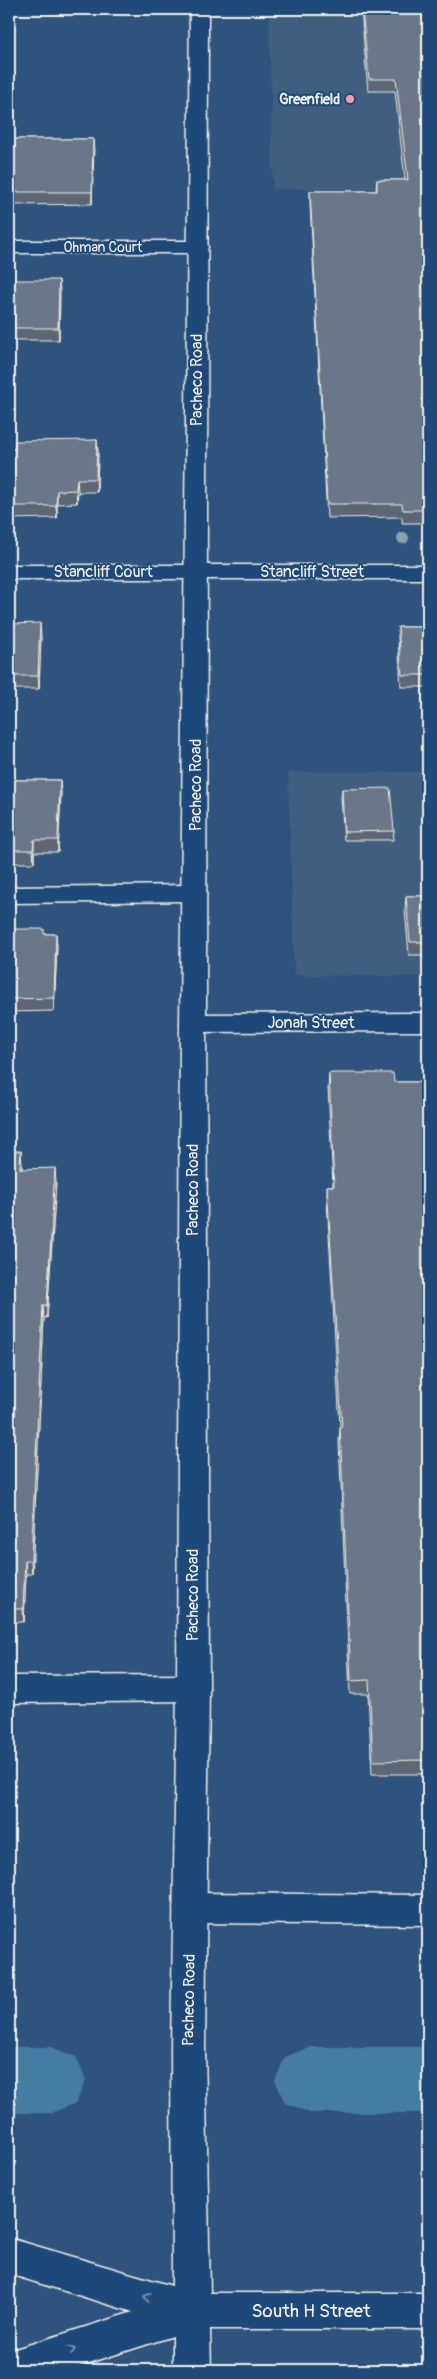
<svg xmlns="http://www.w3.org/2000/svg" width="437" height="2379" font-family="Pangolin,sans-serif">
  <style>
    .built { fill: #405e80 }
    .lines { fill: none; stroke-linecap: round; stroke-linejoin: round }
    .canal { fill: #457ba2; fill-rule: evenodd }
    .lane-casing { stroke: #f4f1e8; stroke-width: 3 }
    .street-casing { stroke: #f4f1e8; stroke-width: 3 }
    .secondary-casing { stroke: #f4f1e8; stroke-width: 3 }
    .lane { fill: #1f4a7a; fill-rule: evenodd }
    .street { fill: #1f4a7a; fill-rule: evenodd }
    .secondary { fill: #1f4a7a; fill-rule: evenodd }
    .tree { fill: #8ea0af }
    .wall { fill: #5b6675; stroke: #f4f1e8 }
    .shaded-wall { fill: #4a535f; stroke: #f4f1e8 }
    .building { fill: #6a7788; stroke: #f4f1e8 }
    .oneway { stroke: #748da6 }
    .poi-dot { fill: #ff9aa2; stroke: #1f4a7a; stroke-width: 2 }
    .labels { text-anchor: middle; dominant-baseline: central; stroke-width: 4; stroke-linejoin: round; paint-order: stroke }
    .far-poi-label { font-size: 14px; font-weight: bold; fill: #f4f1e8; stroke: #1f4a7a; text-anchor: end }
    .far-street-label { font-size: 14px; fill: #f4f1e8; stroke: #1f4a7a }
    .street-label { font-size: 16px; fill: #f4f1e8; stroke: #1f4a7a }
    .near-street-label { font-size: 19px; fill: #f4f1e8; stroke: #1f4a7a }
  </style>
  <rect width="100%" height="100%" fill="#2e537d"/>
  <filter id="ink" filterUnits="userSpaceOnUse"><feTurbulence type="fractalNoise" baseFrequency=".02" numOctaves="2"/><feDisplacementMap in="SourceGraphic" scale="10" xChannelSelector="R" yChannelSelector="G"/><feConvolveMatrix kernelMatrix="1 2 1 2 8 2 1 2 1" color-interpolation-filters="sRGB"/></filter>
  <g filter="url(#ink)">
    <path class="built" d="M 269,9 L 428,9 L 428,189 L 273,189 Z
      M 288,772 L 428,772 L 428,977 L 294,975 Z"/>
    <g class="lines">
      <path class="canal" d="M 9,2047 L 51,2047 L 76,2057 L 86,2080 L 76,2103 L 51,2113 L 9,2113 Z
        M 310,2047 L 428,2047 L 428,2113 L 310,2113 L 285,2103 L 275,2080 L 285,2057 Z"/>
      <g class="lane-casing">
        <path id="lane" d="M 195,885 L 204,887 L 207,893 L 204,899 L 195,901 L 9,903 L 9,887 Z
          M 193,1675 L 204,1678 L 209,1688 L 204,1698 L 193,1701 L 9,1703 L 9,1676 Z
          M 190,1893 L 428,1895 L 428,1925 L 190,1923 L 178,1919 L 173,1908 L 178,1897 Z"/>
      </g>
      <g class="street-casing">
        <path id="street" d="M 9,241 L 198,241 L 205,243 L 208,247 L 205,251 L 198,253 L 9,253 Z
          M 9,565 L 428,565 L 428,579 L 9,579 Z
          M 428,1013 L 428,1031 L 193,1032 L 184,1029 L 180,1023 L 184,1017 L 193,1014 Z"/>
      </g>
      <g class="secondary-casing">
        <path id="secondary" d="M 190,9 L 208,9 L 206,1023 L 209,1688 L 205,2048 L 210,2293 L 428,2293 L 428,2329 L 210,2329 L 211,2370 L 173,2370 L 173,2336 L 67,2370 L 9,2370 L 9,2351 L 133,2312 L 9,2274 L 9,2238 L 172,2286 L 171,2048 L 177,1688 L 180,1023 Z"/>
      </g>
      <use href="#lane" class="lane"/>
      <use href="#street" class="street"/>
      <use href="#secondary" class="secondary"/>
    </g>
    <circle class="tree" cx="403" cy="538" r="6"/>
    <path class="wall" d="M 361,9 L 428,9 L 428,523 L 402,523 L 402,517 L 327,518 L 310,204 L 310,191 L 376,191 L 377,180 L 405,180 L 395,91 L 368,91 Z
      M 9,139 L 93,139 L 92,204 L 15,205 L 15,207 L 9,207 Z
      M 9,280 L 60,291 L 59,340 L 9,340 Z
      M 97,440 L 98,453 L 97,492 L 78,492 L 77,503 L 57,504 L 57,518 L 9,519 L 9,449 Z
      M 9,624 L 41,636 L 39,689 L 9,689 Z
      M 398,627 L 428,627 L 428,687 L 401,687 L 398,639 Z
      M 9,780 L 60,780 L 61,793 L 58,852 L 34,852 L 34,863 L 9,863 Z
      M 342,789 L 394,831 L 393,840 L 344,840 L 341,797 Z
      M 406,896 L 428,896 L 428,955 L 409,955 L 405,909 Z
      M 9,929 L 44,934 L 56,934 L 57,947 L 54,1011 L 11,1012 L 10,1019 L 9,1019 Z
      M 329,1073 L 394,1082 L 428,1082 L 428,1808 L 426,1774 L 372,1774 L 368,1694 L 350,1694 L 339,1441 L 340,1427 L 327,1200 L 327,1186 L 333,1186 L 328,1088 Z
      M 9,1151 L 22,1164 L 22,1169 L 56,1182 L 47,1318 L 44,1318 L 32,1574 L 26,1574 L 24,1622 L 9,1622 Z"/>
    <path class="shaded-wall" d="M 93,139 L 94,151 L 92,204 L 92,192 Z
      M 59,280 L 60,291 L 59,340 L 58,328 Z
      M 97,440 L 98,453 L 97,492 L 96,479 Z
      M 77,479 L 78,492 L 77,503 L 76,490 Z
      M 57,491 L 57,518 L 56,506 Z
      M 40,623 L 41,636 L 39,689 L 38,676 Z
      M 60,780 L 61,793 L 58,852 L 58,840 Z
      M 34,840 L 34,863 L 33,850 Z
      M 56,934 L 57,947 L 54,1011 L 54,998 Z
      M 10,999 L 11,1012 L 10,1019 Z
      M 21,1151 L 22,1164 L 21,1182 L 20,1169 Z
      M 55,1168 L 56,1182 L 47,1318 L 47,1305 Z
      M 43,1305 L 44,1318 L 32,1574 L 31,1561 Z
      M 25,1561 L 26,1574 L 24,1622 L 23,1609 Z"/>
    <path class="building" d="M 362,9 L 428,9 L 428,510 L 403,510 L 402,504 L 327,504 L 310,191 L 377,191 L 377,180 L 408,180 L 396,79 L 369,79 Z
      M 9,139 L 93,139 L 92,192 L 14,192 L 14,195 L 9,195 Z
      M 9,280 L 59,280 L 58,328 L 9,328 Z
      M 97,440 L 96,479 L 77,479 L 76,490 L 57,491 L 56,506 L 9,506 L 9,449 L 15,449 L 15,441 Z
      M 40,623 L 38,676 L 9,676 L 9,624 Z
      M 398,627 L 428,627 L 428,675 L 402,675 Z
      M 9,780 L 60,780 L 58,840 L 34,840 L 33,850 L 9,850 Z
      M 390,788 L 394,831 L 344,832 L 342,789 Z
      M 406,896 L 428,896 L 428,942 L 410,942 Z
      M 9,929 L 44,929 L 44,934 L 56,934 L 54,998 L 10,999 L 10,1006 L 9,1006 Z
      M 329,1073 L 393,1073 L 394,1082 L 428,1082 L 428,1653 L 427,1653 L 428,1665 L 428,1777 L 427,1760 L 373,1761 L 369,1680 L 351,1681 L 340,1427 L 342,1427 L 327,1186 L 334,1186 Z
      M 9,1151 L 21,1151 L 20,1169 L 55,1168 L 47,1305 L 43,1305 L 31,1561 L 25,1561 L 23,1609 L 9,1609 Z"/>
    <defs><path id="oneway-chevron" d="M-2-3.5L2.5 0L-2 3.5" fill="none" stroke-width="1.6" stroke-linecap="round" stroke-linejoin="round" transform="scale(1.25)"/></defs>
    <g class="oneway">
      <use href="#oneway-chevron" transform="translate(147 2297) rotate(-163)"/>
      <use href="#oneway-chevron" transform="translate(72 2350) rotate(-18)"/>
    </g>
  </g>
  <circle class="poi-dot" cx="350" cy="99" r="5"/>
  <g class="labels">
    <g class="far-poi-label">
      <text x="340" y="99">Greenfield</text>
    </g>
    <g class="far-street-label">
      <text x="103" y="247">Ohman Court</text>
    </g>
    <g class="street-label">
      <text transform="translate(197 380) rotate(-90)">Pacheco Road</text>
      <text x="103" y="572">Stancliff Court</text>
      <text x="312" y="572">Stancliff Street</text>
      <text transform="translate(196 785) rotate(-90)">Pacheco Road</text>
      <text x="311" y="1023">Jonah Street</text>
      <text transform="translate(193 1190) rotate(-90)">Pacheco Road</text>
      <text transform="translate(193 1595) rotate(-90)">Pacheco Road</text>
      <text transform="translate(189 2000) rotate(-89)">Pacheco Road</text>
    </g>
    <g class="near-street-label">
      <text x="311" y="2311">South H Street</text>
    </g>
  </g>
  <rect width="437" height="2379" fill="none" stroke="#1f4a7a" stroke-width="30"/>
  <rect x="15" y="15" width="407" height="2349" fill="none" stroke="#f4f1e8" stroke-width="2" filter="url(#ink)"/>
</svg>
